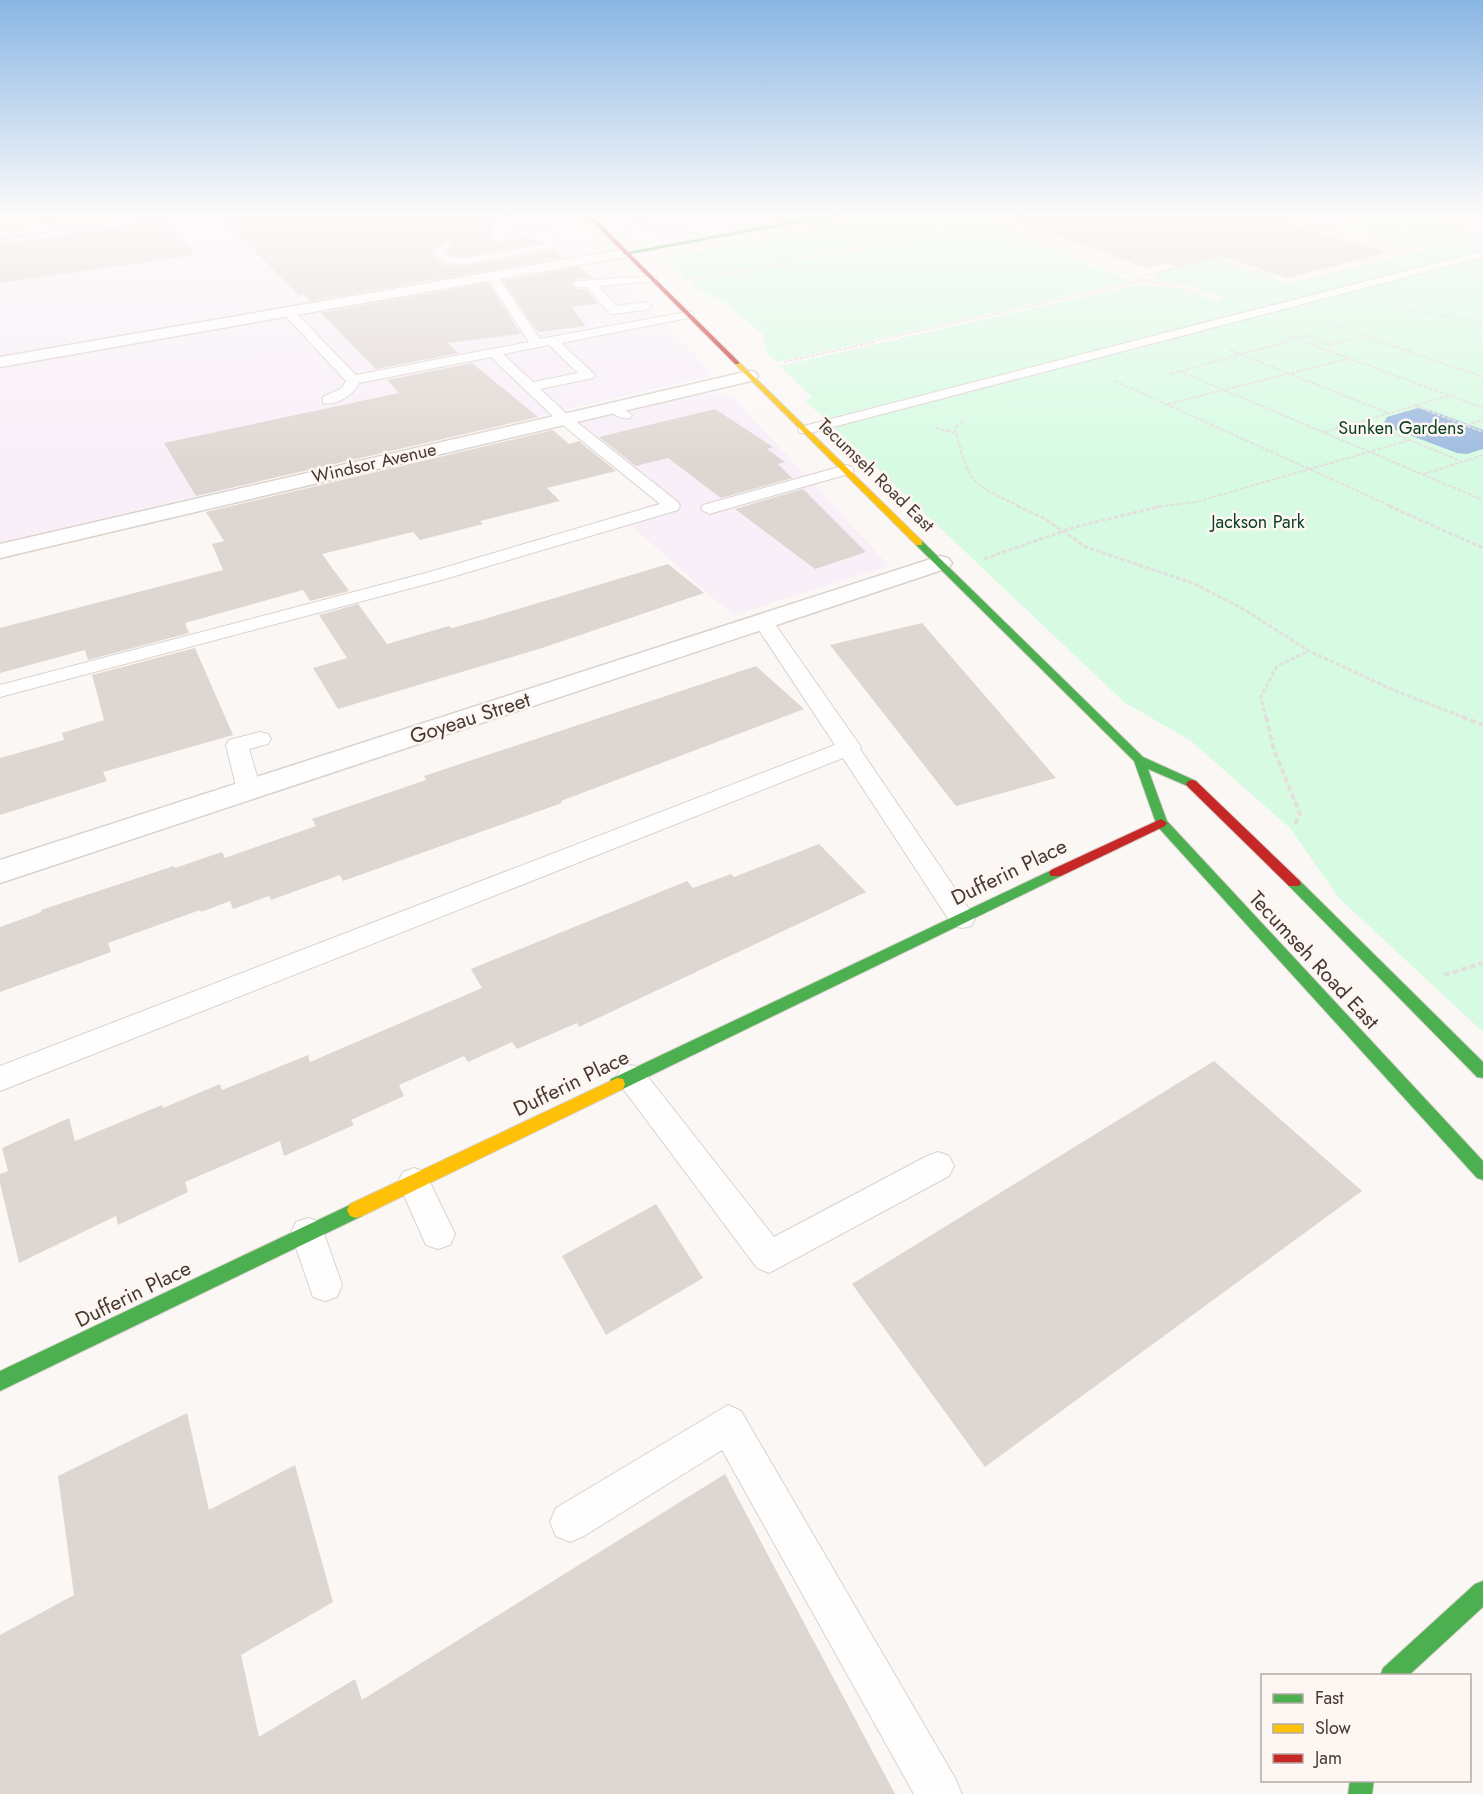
<svg xmlns="http://www.w3.org/2000/svg" width="1483" height="1794" font-family="Jost,sans-serif">
  <style>
    .commercial { fill: #f8eff9 }
    .green { fill: #d6fbe2 }
    .water { fill: #9cbadf }
    .building { fill: #ded6d1 }
    .lines { fill: none; stroke-linecap: round; stroke-linejoin: round }
    .lane-casing { stroke: #dad2cc; stroke-width: 2 }
    .street-casing { stroke: #dad2cc; stroke-width: 3 }
    .fast-casing { stroke: #dad2cc; stroke-width: 2 }
    .slow-casing { stroke: #dad2cc; stroke-width: 2 }
    .jam-casing { stroke: #dad2cc; stroke-width: 2 }
    .path-far3 { stroke: #e2e0df; stroke-width: 1.5; stroke-dasharray: 3 1.5; stroke-linecap: butt }
    .path-far2 { stroke: #e2e0df; stroke-width: 2; stroke-dasharray: 4 1.5; stroke-linecap: butt }
    .path-far1 { stroke: #e2e0df; stroke-width: 3; stroke-dasharray: 4.5 2; stroke-linecap: butt }
    .path { stroke: #e2e0df; stroke-width: 4; stroke-dasharray: 6 3; stroke-linecap: butt }
    .lane { fill: #fefefe; fill-rule: evenodd }
    .street { fill: #fefefe; fill-rule: evenodd }
    .fast { fill: #4caf50; fill-rule: evenodd }
    .slow { fill: #ffc107; fill-rule: evenodd }
    .jam { fill: #c62828; fill-rule: evenodd }
    .labels { text-anchor: middle; dominant-baseline: central; stroke-width: 5; stroke-linejoin: round; paint-order: stroke }
    .far-park-label { font-size: 18px; fill: #053e23; stroke: #fef6f2 }
    .far-street-label { font-size: 18px; fill: #473930; stroke: #fef6f2 }
    .street-label { font-size: 21px; fill: #473930; stroke: #fef6f2 }
  </style>
  <rect width="100%" height="100%" fill="#fbf7f5"/>
  <path class="commercial" d="M 164,215 L 561,215 L 588,246 L 582,251 L 565,258 L 0,356 L 0,238 Z
    M 612,215 L 811,215 L 643,244 Z
    M 573,269 L 607,271 L 618,275 L 707,368 L 710,376 L 0,542 L 0,366 Z
    M 721,393 L 736,400 L 889,566 L 733,615 L 620,516 L 658,502 L 565,427 L 699,394 Z"/>
  <path class="green" d="M 896,215 L 958,215 L 980,224 L 687,280 L 667,261 L 671,257 Z
    M 1390,215 L 1401,215 L 1434,224 L 1382,236 L 1345,226 Z
    M 1436,224 L 1475,235 L 1424,248 L 1384,237 Z
    M 986,226 L 1132,281 L 777,362 L 768,354 L 762,334 L 727,303 L 699,290 L 691,282 Z
    M 1483,236 L 1483,1032 L 1339,898 L 1290,828 L 1191,741 L 1124,702 L 805,400 L 813,398 L 780,366 L 1140,284 L 1180,289 L 1217,301 L 1224,298 L 1190,286 L 1158,281 L 1153,274 L 1216,260 L 1287,284 Z"/>
  <path class="water" d="M 1418,408 L 1430,410 L 1483,430 L 1483,449 L 1467,454 L 1457,453 L 1383,425 L 1387,417 Z"/>
  <path class="building" d="M 220,215 L 353,215 L 363,225 L 374,222 L 369,215 L 390,215 L 399,221 L 405,215 L 490,215 L 492,242 L 528,237 L 542,243 L 468,256 L 453,256 L 447,252 L 455,243 L 448,238 L 431,250 L 431,254 L 445,265 L 468,266 L 552,250 L 563,257 L 310,301 L 304,295 L 299,296 Z
    M 1014,215 L 1258,215 L 1387,253 L 1287,278 L 1222,256 L 1178,267 L 1168,263 L 1146,268 L 1013,220 Z
    M 162,220 L 195,255 L 0,283 L 0,244 Z
    M 578,267 L 593,278 L 577,279 L 570,285 L 577,289 L 586,289 L 598,304 L 571,307 L 586,326 L 538,332 L 503,281 Z
    M 488,283 L 521,334 L 447,343 L 459,353 L 376,369 L 321,313 Z
    M 472,363 L 538,417 L 196,496 L 164,443 L 399,393 L 387,380 Z
    M 715,409 L 773,447 L 767,449 L 785,462 L 778,464 L 792,478 L 721,498 L 668,458 L 636,466 L 599,437 Z
    M 553,430 L 569,444 L 579,441 L 616,471 L 547,488 L 560,501 L 480,521 L 483,524 L 420,540 L 413,532 L 322,554 L 349,591 L 310,601 L 303,590 L 185,623 L 189,633 L 88,660 L 85,650 L 0,673 L 0,628 L 223,570 L 212,544 L 224,541 L 206,512 Z
    M 803,489 L 866,552 L 815,569 L 735,509 Z
    M 668,564 L 704,593 L 542,648 L 338,709 L 313,668 L 347,658 L 319,615 L 358,604 L 387,644 L 449,626 L 452,628 L 481,620 Z
    M 922,623 L 1056,778 L 956,806 L 830,645 Z
    M 195,648 L 233,735 L 103,772 L 107,781 L 0,815 L 0,758 L 64,740 L 62,733 L 104,720 L 92,675 Z
    M 756,666 L 804,709 L 561,801 L 562,803 L 343,881 L 340,875 L 271,900 L 269,896 L 233,909 L 230,901 L 201,912 L 200,910 L 108,943 L 111,952 L 0,992 L 0,927 L 42,912 L 41,910 L 174,866 L 175,868 L 222,852 L 225,858 L 316,826 L 312,819 L 426,780 L 424,776 Z
    M 819,844 L 866,892 L 579,1027 L 577,1023 L 517,1049 L 512,1042 L 468,1062 L 464,1056 L 399,1085 L 404,1096 L 351,1120 L 354,1125 L 284,1156 L 280,1141 L 185,1182 L 188,1192 L 118,1225 L 116,1216 L 19,1263 L 0,1183 L 0,1174 L 8,1171 L 2,1148 L 69,1118 L 75,1141 L 162,1105 L 163,1108 L 220,1084 L 222,1090 L 308,1055 L 310,1062 L 482,988 L 471,969 L 687,881 L 693,888 L 731,874 L 734,877 Z
    M 1214,1061 L 1362,1191 L 985,1467 L 852,1284 Z
    M 656,1204 L 703,1278 L 606,1335 L 562,1256 Z
    M 187,1413 L 209,1510 L 295,1465 L 333,1602 L 241,1655 L 259,1737 L 355,1679 L 362,1700 L 725,1474 L 895,1794 L 0,1794 L 0,1635 L 74,1595 L 58,1476 Z"/>
  <g class="lines">
    <g class="lane-casing">
      <path id="lane" d="M 355,215 L 366,215 L 372,221 L 363,223 Z
        M 392,215 L 403,215 L 403,216 L 398,219 Z
        M 756,215 L 768,215 L 782,226 L 773,228 Z
        M 1343,215 L 1362,215 L 1320,227 L 1315,224 Z
        M 656,221 L 661,224 L 660,226 L 603,234 L 598,231 L 603,228 Z
        M 516,228 L 547,232 L 559,246 L 468,264 L 445,263 L 432,252 L 448,240 L 453,243 L 444,252 L 452,258 L 468,258 L 547,244 L 536,235 L 512,233 L 512,229 Z
        M 667,229 L 705,236 L 710,239 L 705,242 L 663,234 L 662,232 Z
        M 1483,251 L 1483,257 L 810,433 L 800,433 L 798,430 L 800,427 Z
        M 492,273 L 496,274 L 540,339 L 692,311 L 694,314 L 688,318 L 561,343 L 595,375 L 593,378 L 540,389 L 569,416 L 678,502 L 680,506 L 678,510 L 438,581 L 0,697 L 0,685 L 426,573 L 660,504 L 559,422 L 491,357 L 359,383 C 353,395 337,406 323,403 L 323,397 L 342,388 L 346,381 L 282,312 L 292,309 L 356,375 L 529,342 L 486,276 ZM 549,345 L 578,373 L 533,382 L 503,354 Z
        M 652,276 L 656,277 L 656,281 L 599,286 L 616,306 L 646,302 L 652,306 L 646,310 L 613,314 L 609,313 L 587,287 L 578,287 L 572,284 L 578,281 Z
        M 615,403 L 632,415 L 630,418 C 621,420 613,415 608,407 Z
        M 846,465 L 852,467 L 854,470 L 852,473 L 709,514 L 701,509 L 703,505 Z
        M 763,615 L 770,617 L 861,747 L 860,749 L 971,912 L 975,919 L 971,926 L 962,928 L 953,926 L 843,758 L 0,1091 L 0,1066 L 835,745 L 753,621 Z
        M 260,732 L 268,734 L 271,739 L 268,744 L 249,749 L 261,790 L 257,795 L 249,797 L 241,795 L 237,790 L 226,745 L 229,740 Z
        M 631,1065 L 641,1068 L 774,1237 L 927,1156 L 938,1152 L 949,1156 L 954,1166 L 949,1176 L 769,1273 L 757,1268 L 621,1086 L 616,1077 L 621,1068 Z
        M 414,1168 L 425,1172 L 455,1234 L 450,1245 L 438,1249 L 426,1245 L 398,1182 L 403,1172 Z
        M 308,1218 L 320,1222 L 342,1285 L 337,1297 L 325,1301 L 313,1297 L 291,1233 L 296,1222 Z
        M 728,1405 L 741,1411 L 955,1778 L 962,1794 L 914,1794 L 722,1450 L 584,1536 L 570,1542 L 556,1536 L 550,1522 L 556,1508 Z"/>
    </g>
    <g class="street-casing">
      <path id="street" d="M 104,215 L 140,215 L 134,219 L 0,238 L 0,230 Z
        M 625,249 L 632,253 L 630,256 L 0,367 L 0,357 Z
        M 749,371 L 755,372 L 758,376 L 755,380 L 0,558 L 0,544 Z
        M 940,556 L 948,558 L 952,563 L 948,568 L 0,883 L 0,860 Z"/>
    </g>
    <g class="fast-casing">
      <path id="fast" d="M 827,215 L 839,215 L 625,255 L 622,253 Z
        M 916,541 L 922,541 L 1143,757 L 1196,781 L 1198,784 L 1196,787 L 1192,788 L 1148,769 L 1167,821 L 1483,1161 L 1483,1180 L 1477,1178 L 1157,826 L 1134,761 L 916,545 Z
        M 1056,868 L 1061,870 L 1063,873 L 1061,876 L 623,1089 L 617,1090 L 611,1089 L 609,1084 L 611,1079 Z
        M 1294,878 L 1299,880 L 1483,1062 L 1483,1078 L 1477,1077 L 1289,886 L 1287,883 L 1289,880 Z
        M 356,1202 L 362,1204 L 365,1210 L 362,1216 L 0,1391 L 0,1371 Z
        M 1483,1581 L 1483,1607 L 1408,1676 L 1380,1676 L 1383,1668 L 1475,1584 Z
        M 1350,1780 L 1374,1780 L 1372,1794 L 1348,1794 Z"/>
    </g>
    <g class="slow-casing">
      <path id="slow" d="M 735,362 L 739,362 L 922,541 L 922,545 L 916,545 L 735,364 Z
        M 617,1078 L 623,1079 L 625,1084 L 623,1089 L 362,1216 L 356,1218 L 350,1216 L 347,1210 L 350,1204 Z"/>
    </g>
    <g class="jam-casing">
      <path id="jam" d="M 586,215 L 591,215 L 739,362 L 739,364 L 735,364 Z
        M 1192,780 L 1196,781 L 1299,880 L 1301,883 L 1299,886 L 1289,886 L 1188,787 L 1186,784 L 1188,781 Z
        M 1161,819 L 1167,823 L 1165,826 L 1061,876 L 1051,876 L 1049,873 L 1051,870 Z"/>
    </g>
    <path class="path-far3" d="M 1273,220 L 1242,228 L 1302,247
      M 993,224 L 1041,215
      M 1209,241 L 1218,259
      M 1358,244 L 1380,250
      M 1065,250 L 1093,245
      M 1137,277 L 1218,259 L 1275,277
      M 697,279 L 990,224 L 1145,280 L 867,343
      M 1145,280 L 1205,294
      M 1395,309 L 1483,321
      M 1331,324 L 1386,343
      M 1287,335 L 1309,343
      M 1308,336 L 1325,343
      M 1281,343 L 1310,335
      M 1337,343 L 1363,336"/>
    <path class="path-far2" d="M 1305,342 L 1483,408
      M 1322,342 L 1330,345 L 1342,342
      M 1382,342 L 1483,377
      M 1230,350 L 1388,413
      M 784,362 L 874,342
      M 1179,371 L 1483,500
      M 1170,374 L 1286,342
      M 1115,381 L 1393,507
      M 1448,396 L 1363,421 L 1463,462 L 1483,455
      M 1168,404 L 1347,359
      M 1416,406 L 1483,432
      M 963,421 L 955,428 C 969,483 969,483 1021,507
      M 1466,425 L 1483,420
      M 935,428 L 956,433
      M 1324,432 L 1363,421
      M 1424,474 L 1462,462
      M 1154,507 L 1196,502 L 1410,440"/>
    <path class="path-far1" d="M 1017,506 L 1044,518 L 1086,547 L 1195,584 L 1245,610 L 1309,651 L 1398,692 L 1466,718
      M 1389,506 L 1483,548
      M 984,559 L 1075,527 L 1162,506
      M 1266,718 L 1261,697 L 1277,666 L 1309,651"/>
    <path class="path" d="M 1266,717 L 1274,750 L 1300,814 L 1295,824
      M 1462,717 L 1483,725
      M 1444,975 L 1483,963"/>
    <use href="#lane" class="lane"/>
    <use href="#street" class="street"/>
    <use href="#fast" class="fast"/>
    <use href="#slow" class="slow"/>
    <use href="#jam" class="jam"/>
  </g>
  <linearGradient id="sky" x2="0" y2="1"><stop stop-color="#89b6e4"/><stop offset="0.46" stop-color="#fdfbfa"/><stop offset="1" stop-color="#fdfbfa" stop-opacity="0"/></linearGradient>
  <rect width="1483" height="466" fill="url(#sky)"/>
  <g class="labels">
    <g class="far-park-label">
      <text x="1401" y="428">Sunken Gardens</text>
      <text x="1258" y="522">Jackson Park</text>
    </g>
    <g class="far-street-label">
      <text transform="translate(374 463) rotate(-13)">Windsor Avenue</text>
      <text transform="translate(876 475) rotate(44)">Tecumseh Road East</text>
    </g>
    <g class="street-label">
      <text transform="translate(470 718) rotate(-18)">Goyeau Street</text>
      <text transform="translate(1009 872) rotate(-26)">Dufferin Place</text>
      <text transform="translate(1314 960) rotate(47)">Tecumseh Road East</text>
      <text transform="translate(571 1083) rotate(-26)">Dufferin Place</text>
      <text transform="translate(133 1294) rotate(-26)">Dufferin Place</text>
    </g>
  </g>
  <rect x="1261" y="1674" width="210" height="108" fill="#fef6f2" stroke="#b5aaa4" stroke-width="1.5"/>
  <rect x="1273" y="1694" width="30" height="9" fill="#4caf50" stroke="#b5aaa4" stroke-width="1.5"/>
  <text x="1315" y="1704" font-size="18" fill="#473930">Fast</text>
  <rect x="1273" y="1724" width="30" height="9" fill="#ffc107" stroke="#b5aaa4" stroke-width="1.5"/>
  <text x="1315" y="1734" font-size="18" fill="#473930">Slow</text>
  <rect x="1273" y="1754" width="30" height="9" fill="#c62828" stroke="#b5aaa4" stroke-width="1.5"/>
  <text x="1315" y="1764" font-size="18" fill="#473930">Jam</text>
</svg>
